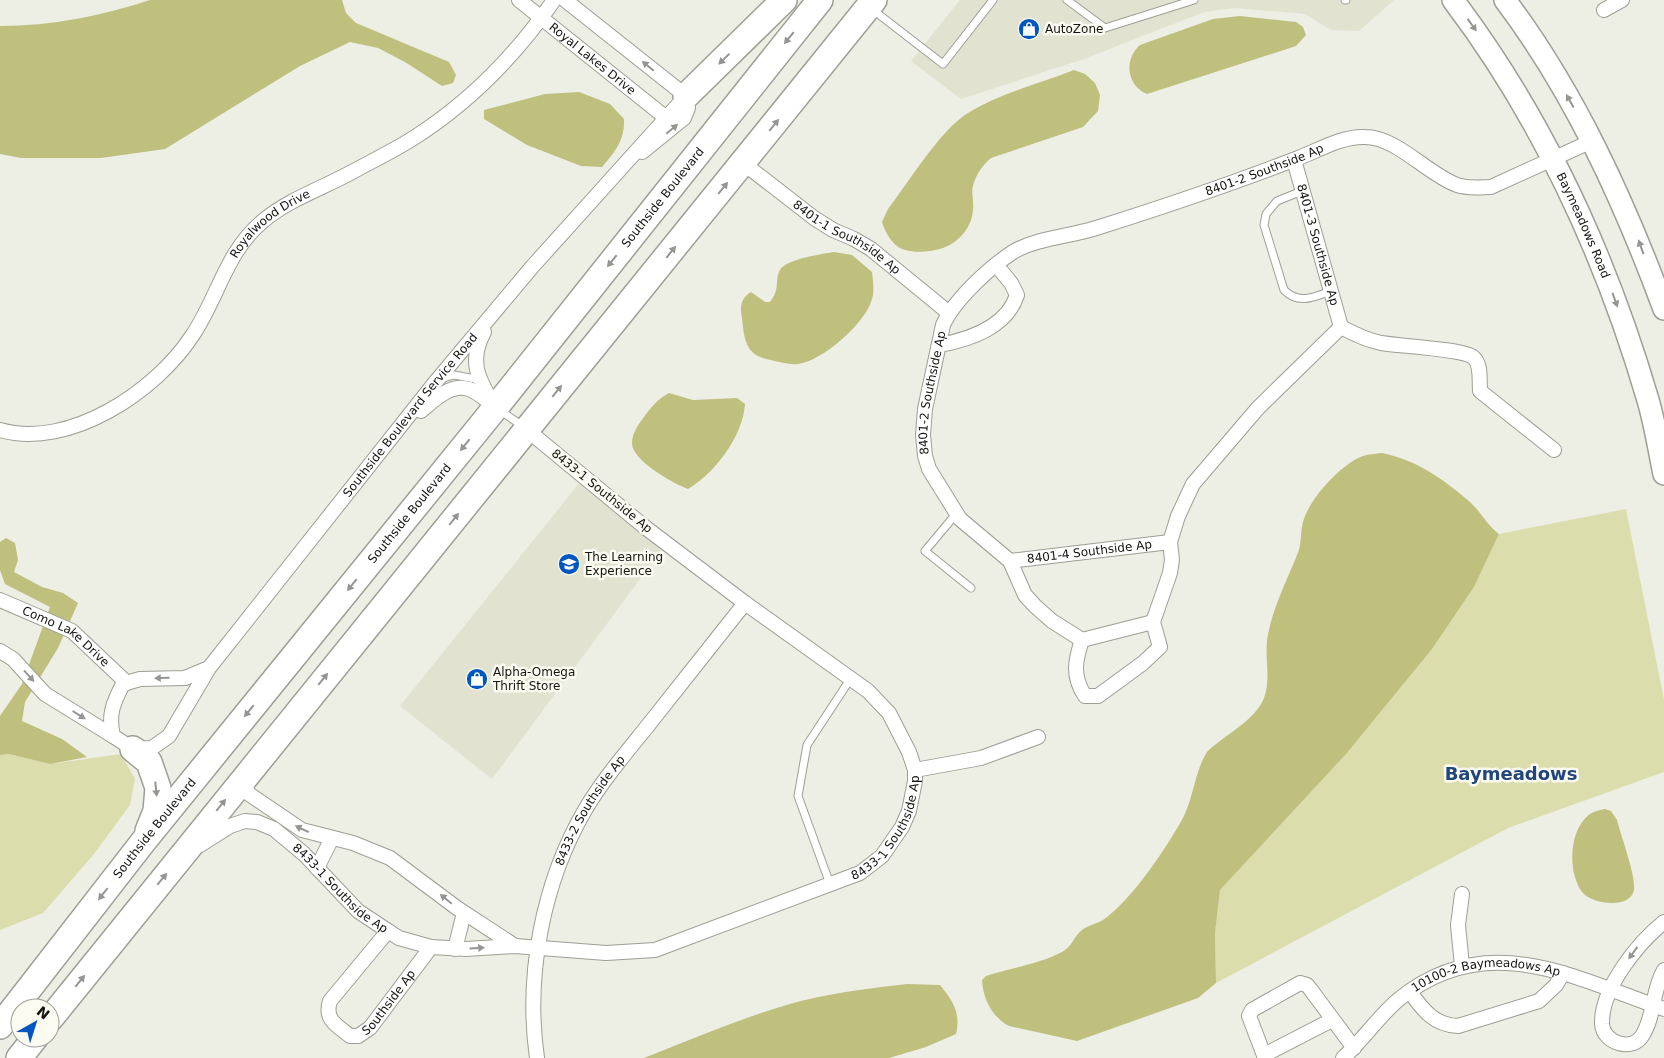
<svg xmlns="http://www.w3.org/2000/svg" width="1664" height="1058" font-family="'DejaVu Sans',sans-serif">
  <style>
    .built { fill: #e2e2d1 }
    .green { fill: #dcddac }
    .water { fill: #bfbf7e }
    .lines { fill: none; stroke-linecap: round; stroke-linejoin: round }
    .lane-casing { stroke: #9e9e95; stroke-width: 9 }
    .street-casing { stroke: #9e9e95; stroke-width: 16 }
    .primary-casing { stroke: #9e9e95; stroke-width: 24 }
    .highway-casing { stroke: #9e9e95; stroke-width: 28 }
    .lane { stroke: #fff; stroke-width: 7 }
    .street { stroke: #fff; stroke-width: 14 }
    .primary { stroke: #fff; stroke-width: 21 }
    .highway { stroke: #fff; stroke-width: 25 }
    .oneway { fill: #959594 }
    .labels { text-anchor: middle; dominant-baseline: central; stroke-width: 5; stroke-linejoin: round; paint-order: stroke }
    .poi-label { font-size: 12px; fill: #141411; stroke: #fbfbf1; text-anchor: start }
    .street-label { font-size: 12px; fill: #141411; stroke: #fbfbf1 }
    .district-label { font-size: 18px; font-weight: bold; fill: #22467c; stroke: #fbfbf1 }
  </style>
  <rect width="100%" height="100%" fill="#edeee4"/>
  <path class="built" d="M 960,0 L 1394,0 L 1359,31 L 1331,30 L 1305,14 L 1235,8 L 1204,12 L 1084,59 L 961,99 L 911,61 Z
    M 581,481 L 663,548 L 492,779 L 400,706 Z"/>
  <path class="green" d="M 1626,509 L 1664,700 L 1664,772 L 1508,828 L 1216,983 L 1215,933 L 1220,890 L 1347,753 L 1432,649 L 1474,587 L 1499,534 Z
    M 9,754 L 50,764 L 121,754 L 135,779 L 130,805 L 94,854 L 43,913 L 0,930 L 0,755 Z"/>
  <path class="water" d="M 150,0 L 342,0 L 346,13 L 356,23 L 449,62 L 456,75 L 453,83 L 442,86 L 405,62 L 378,48 L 350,42 L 300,66 L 165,149 L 101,158 L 21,158 L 0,154 L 0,26 C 52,26 101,16 150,0 Z
    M 1240,16 L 1296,22 L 1303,27 L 1306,35 L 1296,46 L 1147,94 C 1126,85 1124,59 1140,45 L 1213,19 Z
    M 1074,70 L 1085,74 L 1095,83 L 1100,95 L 1098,111 L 1083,127 L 991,158 C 982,166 976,174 973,186 C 971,193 974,201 973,209 C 972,228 959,242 943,248 C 932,252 916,253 905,250 C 893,247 885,232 882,222 L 888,209 C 909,182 940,130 968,113 C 998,94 1041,83 1074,70 Z
    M 579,92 L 610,104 L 624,119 C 625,140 615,152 602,167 L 581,166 L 527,145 L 484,119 L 484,110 L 545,94 Z
    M 834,252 L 852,255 L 872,272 C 873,281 875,293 871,302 C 863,325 822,361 798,364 C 790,365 779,362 771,360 C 762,358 754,356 749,348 C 744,340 743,328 742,318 C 740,307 740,299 751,292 L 765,302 L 770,302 C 781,288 774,281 780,270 C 786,259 822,254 834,252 Z
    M 669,393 L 693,400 L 737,398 L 745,404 C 743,436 715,473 688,489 C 674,484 633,461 632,444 C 632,433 638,425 644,417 C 652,406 658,399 669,393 Z
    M 1382,453 C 1417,460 1443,479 1470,502 C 1481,512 1486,524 1499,534 L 1474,587 L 1432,649 L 1347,753 L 1220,890 L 1215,933 L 1216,983 L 1198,998 L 1077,1041 L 1009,1026 C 992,1017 983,999 982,980 L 986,976 C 1011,968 1039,964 1062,952 C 1072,947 1074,936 1082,930 C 1088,925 1097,924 1103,920 C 1131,901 1168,846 1184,816 C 1194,795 1195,771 1207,752 C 1224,735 1255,721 1264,698 C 1271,679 1265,660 1267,641 C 1271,611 1286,583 1297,555 C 1302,545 1300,533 1303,522 C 1309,499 1341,464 1363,456 C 1369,454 1376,454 1382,453 Z
    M 6,538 L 15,543 L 18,560 L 14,572 L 42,587 L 63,593 L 78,603 L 58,648 L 25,702 L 22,721 L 62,739 L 87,757 L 50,764 L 9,754 L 0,755 L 0,716 L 22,684 L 50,607 L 5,584 L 0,570 L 0,542 Z
    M 1605,809 L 1611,811 L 1617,820 C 1621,836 1636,876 1634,890 C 1630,910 1591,904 1582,892 C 1567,871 1569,829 1590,814 C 1595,811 1600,810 1605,809 Z
    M 907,984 L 940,985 C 953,1001 961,1013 956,1034 L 926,1047 L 889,1058 L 644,1058 C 697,1037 750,1014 805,1000 C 838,992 873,988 907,984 Z"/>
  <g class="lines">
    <g class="lane-casing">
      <path id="lane" d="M 1067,0 L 1105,28 L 1194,0
        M 1345,0 L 1346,0
        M 873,10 L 943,64 L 993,0
        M 1302,191 L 1277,201 L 1266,214 L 1264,225 L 1284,290 C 1299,305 1314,297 1331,291
        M 440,379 L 454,375 L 481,380
        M 498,409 L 524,427
        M 956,514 L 925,551 L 971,588
        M 830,884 L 798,796 L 807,745 L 851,678"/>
    </g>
    <g class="street-casing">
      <g id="street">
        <path id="s1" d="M 519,0 L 665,117"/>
        <path d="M 565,0 L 686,96"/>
        <path d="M 1604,10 L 1622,0"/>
        <path d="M 642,152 L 684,118 L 688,108 L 686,96"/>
        <path id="s2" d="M 1294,160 L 1341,327"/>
        <path id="s3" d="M 743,163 L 814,218 L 833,230 L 854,239 L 871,249 L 949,313"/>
        <path d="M 1341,327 C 1354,334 1367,340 1381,343 C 1399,346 1462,349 1473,357 C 1482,364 1479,381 1480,391 L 1554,450"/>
        <path d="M 484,332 C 469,360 477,377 492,402"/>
        <path d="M 940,345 C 971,339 1007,327 1017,295 L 1011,283 L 997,266"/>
        <path d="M 421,411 C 434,400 451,383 469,389 C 478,392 488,402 496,407"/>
        <path id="s4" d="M 0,430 C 69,450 156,391 192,336 C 218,298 226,251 263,221 C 289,199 323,188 352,172 C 372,161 393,151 412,139 C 469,103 516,55 554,0"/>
        <path id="s5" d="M 1010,561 L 1170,542"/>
        <path id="s6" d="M 0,600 L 72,631 L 127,683"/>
        <path id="s7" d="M 1082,640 L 1052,621 L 1035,606 L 1025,595 L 1010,561 L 960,519 L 929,469 L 925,456 L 923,435 L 925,409 L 943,325 C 954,300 990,267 1013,252 C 1034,239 1069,236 1093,229 C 1160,208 1228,185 1293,160 C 1316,152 1340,136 1365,137 C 1397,137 1427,174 1457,185 C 1468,189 1481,187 1491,187 L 1592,141"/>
        <path d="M 1082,640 C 1075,661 1072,676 1085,696 L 1098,696 L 1143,663 L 1160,647 L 1153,622 L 1170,573 L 1172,560 L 1170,542 L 1178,516 L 1193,484 L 1258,408 L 1341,327"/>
        <path d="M 1082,640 L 1153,622"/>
        <path d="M 0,651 L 13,659 L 45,694 L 113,736"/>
        <path id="s8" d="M 209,668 L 185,678 L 140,679 L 123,684 C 113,703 108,715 113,736 L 133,749 L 152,748 L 169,736 L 209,668 L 433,385 L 532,267 L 686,96"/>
        <path d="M 915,770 L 981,758 L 1038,737"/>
        <path d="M 245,775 L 245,787 L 249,794 L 302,830 L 353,843 L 390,858 L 457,908 L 515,946"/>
        <path id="s9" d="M 200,845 L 230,826 L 245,821 L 257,822 L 274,829 L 304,854 L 358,911 L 388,931 L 399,938 L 431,947 L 466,949 L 515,946 L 606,953 L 655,950 L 860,873 L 882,856 L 902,827 L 909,811 L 915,781 L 915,770 L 909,752 L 889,713 L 868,691 L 745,603 L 646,528 L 526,429"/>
        <path d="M 317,868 L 332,838"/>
        <path d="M 1462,894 L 1458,925 L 1462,966"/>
        <path d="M 1664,922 C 1638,943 1601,988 1602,1024 C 1603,1043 1632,1052 1642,1036 C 1655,1016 1652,990 1664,970"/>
        <path id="s10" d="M 388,931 L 330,1001 C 324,1019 336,1025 350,1036 L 358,1036 L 370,1028 L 431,947"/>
        <path d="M 455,949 L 464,913"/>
        <path d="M 1410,992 C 1423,1010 1434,1025 1458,1026 L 1539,1001 L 1556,985 L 1563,973"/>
        <path d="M 1264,1055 L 1332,1020"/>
        <path id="s11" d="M 537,1058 C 525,975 543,882 585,810 C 602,781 625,754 646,728 C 679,686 712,645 745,603"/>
        <path d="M 1265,1058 L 1249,1016 L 1252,1010 L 1300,983 L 1307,985 L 1311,990 L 1354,1048"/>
        <path id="s12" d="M 1343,1058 C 1363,1040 1378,1017 1398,1000 C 1486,928 1572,977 1664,1009"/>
      </g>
    </g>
    <g class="primary-casing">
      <g id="primary">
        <path id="s13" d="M 1453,0 C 1543,119 1606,257 1648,400 C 1655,424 1659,450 1664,474"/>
        <path d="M 1505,0 C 1575,93 1624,201 1664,309"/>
      </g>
    </g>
    <g class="highway-casing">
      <g id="highway">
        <path d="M 686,96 L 784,0"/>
        <path d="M 133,749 L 149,762 L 158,788 L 156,811 L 148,831"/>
        <path d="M 50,1019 L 874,0"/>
        <path id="s14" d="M 0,1026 L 143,842 L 496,407 L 820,0"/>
        <path d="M 19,1058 L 35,1038"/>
      </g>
    </g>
    <use href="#lane" class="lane"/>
    <use href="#street" class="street"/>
    <use href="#primary" class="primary"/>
    <use href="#highway" class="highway"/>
  </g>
  <defs><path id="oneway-solid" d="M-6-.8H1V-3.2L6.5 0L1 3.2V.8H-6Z" transform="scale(1.25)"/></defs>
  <g class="oneway">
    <use href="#oneway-solid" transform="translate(1472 25) rotate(54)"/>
    <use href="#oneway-solid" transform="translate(789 38) rotate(129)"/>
    <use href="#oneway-solid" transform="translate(724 59) rotate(136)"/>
    <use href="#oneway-solid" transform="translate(648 66) rotate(-141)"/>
    <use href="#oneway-solid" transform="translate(1570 101) rotate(-119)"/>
    <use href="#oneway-solid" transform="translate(774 125) rotate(-51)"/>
    <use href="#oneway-solid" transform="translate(672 129) rotate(-40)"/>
    <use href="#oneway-solid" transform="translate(723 188) rotate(-51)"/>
    <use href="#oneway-solid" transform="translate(1641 247) rotate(-110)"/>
    <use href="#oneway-solid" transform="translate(671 252) rotate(-51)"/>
    <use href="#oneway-solid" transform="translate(612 261) rotate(129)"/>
    <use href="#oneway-solid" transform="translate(1615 300) rotate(70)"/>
    <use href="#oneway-solid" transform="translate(557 391) rotate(-51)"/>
    <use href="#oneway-solid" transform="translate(465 445) rotate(129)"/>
    <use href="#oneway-solid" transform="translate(454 519) rotate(-51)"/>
    <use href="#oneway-solid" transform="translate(352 585) rotate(129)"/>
    <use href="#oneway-solid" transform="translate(29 676) rotate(48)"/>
    <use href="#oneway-solid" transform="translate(162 678) rotate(179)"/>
    <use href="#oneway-solid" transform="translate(323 679) rotate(-51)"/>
    <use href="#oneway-solid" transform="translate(249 711) rotate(129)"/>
    <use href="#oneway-solid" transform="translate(79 715) rotate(32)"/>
    <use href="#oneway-solid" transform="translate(156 789) rotate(84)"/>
    <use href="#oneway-solid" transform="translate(221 805) rotate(-51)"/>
    <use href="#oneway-solid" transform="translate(302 829) rotate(-155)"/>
    <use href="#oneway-solid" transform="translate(162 879) rotate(-51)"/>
    <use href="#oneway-solid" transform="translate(103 894) rotate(128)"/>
    <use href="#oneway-solid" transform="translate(446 899) rotate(-141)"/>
    <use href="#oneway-solid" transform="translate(477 948) rotate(-4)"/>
    <use href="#oneway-solid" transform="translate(1633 953) rotate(126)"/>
    <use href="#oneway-solid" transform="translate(80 981) rotate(-51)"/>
  </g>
  <defs>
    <g id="shop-disc" transform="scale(1.125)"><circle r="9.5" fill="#0056bf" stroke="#fbfbf1"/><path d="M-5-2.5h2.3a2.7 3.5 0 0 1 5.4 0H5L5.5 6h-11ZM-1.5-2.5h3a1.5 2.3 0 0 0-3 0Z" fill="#fff"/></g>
    <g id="school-disc" transform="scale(1.125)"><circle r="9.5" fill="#0056bf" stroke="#fbfbf1"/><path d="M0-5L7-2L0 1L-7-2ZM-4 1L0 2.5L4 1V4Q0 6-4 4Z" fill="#fff"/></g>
  </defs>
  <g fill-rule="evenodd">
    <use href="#shop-disc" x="1029" y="29"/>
    <use href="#school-disc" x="569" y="564"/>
    <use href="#shop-disc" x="477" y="679"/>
  </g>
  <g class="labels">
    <g class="poi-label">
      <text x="1045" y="29">AutoZone</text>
      <text x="585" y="557">The Learning<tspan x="585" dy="14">Experience</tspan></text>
      <text x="493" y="672">Alpha-Omega<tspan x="493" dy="14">Thrift Store</tspan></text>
    </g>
    <g class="street-label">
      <text stroke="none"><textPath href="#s1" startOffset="94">Royal Lakes Drive</textPath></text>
      <text stroke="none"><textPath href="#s7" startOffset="748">8401-2 Southside Ap</textPath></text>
      <text stroke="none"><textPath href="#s14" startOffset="1061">Southside Boulevard</textPath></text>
      <text stroke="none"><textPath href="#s4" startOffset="366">Royalwood Drive</textPath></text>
      <text stroke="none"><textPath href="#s13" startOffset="261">Baymeadows Road</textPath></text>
      <text stroke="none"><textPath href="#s3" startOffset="128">8401-1 Southside Ap</textPath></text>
      <text stroke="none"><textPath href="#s2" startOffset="88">8401-3 Southside Ap</textPath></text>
      <text stroke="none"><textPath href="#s7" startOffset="312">8401-2 Southside Ap</textPath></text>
      <text stroke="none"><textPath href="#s8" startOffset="609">Southside Boulevard Service Road</textPath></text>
      <text transform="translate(602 491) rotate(39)">8433-1 Southside Ap</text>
      <text stroke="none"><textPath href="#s14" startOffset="656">Southside Boulevard</textPath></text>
      <text stroke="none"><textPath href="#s5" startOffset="80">8401-4 Southside Ap</textPath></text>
      <text stroke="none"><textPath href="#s6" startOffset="76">Como Lake Drive</textPath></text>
      <text stroke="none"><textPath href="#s11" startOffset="259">8433-2 Southside Ap</textPath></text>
      <text stroke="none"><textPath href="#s9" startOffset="779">8433-1 Southside Ap</textPath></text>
      <text stroke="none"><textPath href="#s14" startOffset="251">Southside Boulevard</textPath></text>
      <text stroke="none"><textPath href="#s9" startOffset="171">8433-1 Southside Ap</textPath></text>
      <text stroke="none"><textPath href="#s12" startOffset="175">10100-2 Baymeadows Ap</textPath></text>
      <text stroke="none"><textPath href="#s10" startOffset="189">Southside Ap</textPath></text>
    </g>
    <g class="district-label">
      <text x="1511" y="773">Baymeadows</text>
    </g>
  </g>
  <g transform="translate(35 1023) rotate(39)"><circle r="24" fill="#fbfbf1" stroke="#9f9f97"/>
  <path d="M0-4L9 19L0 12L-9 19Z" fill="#0056bf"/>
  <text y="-8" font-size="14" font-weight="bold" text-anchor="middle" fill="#141411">N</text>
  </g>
</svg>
